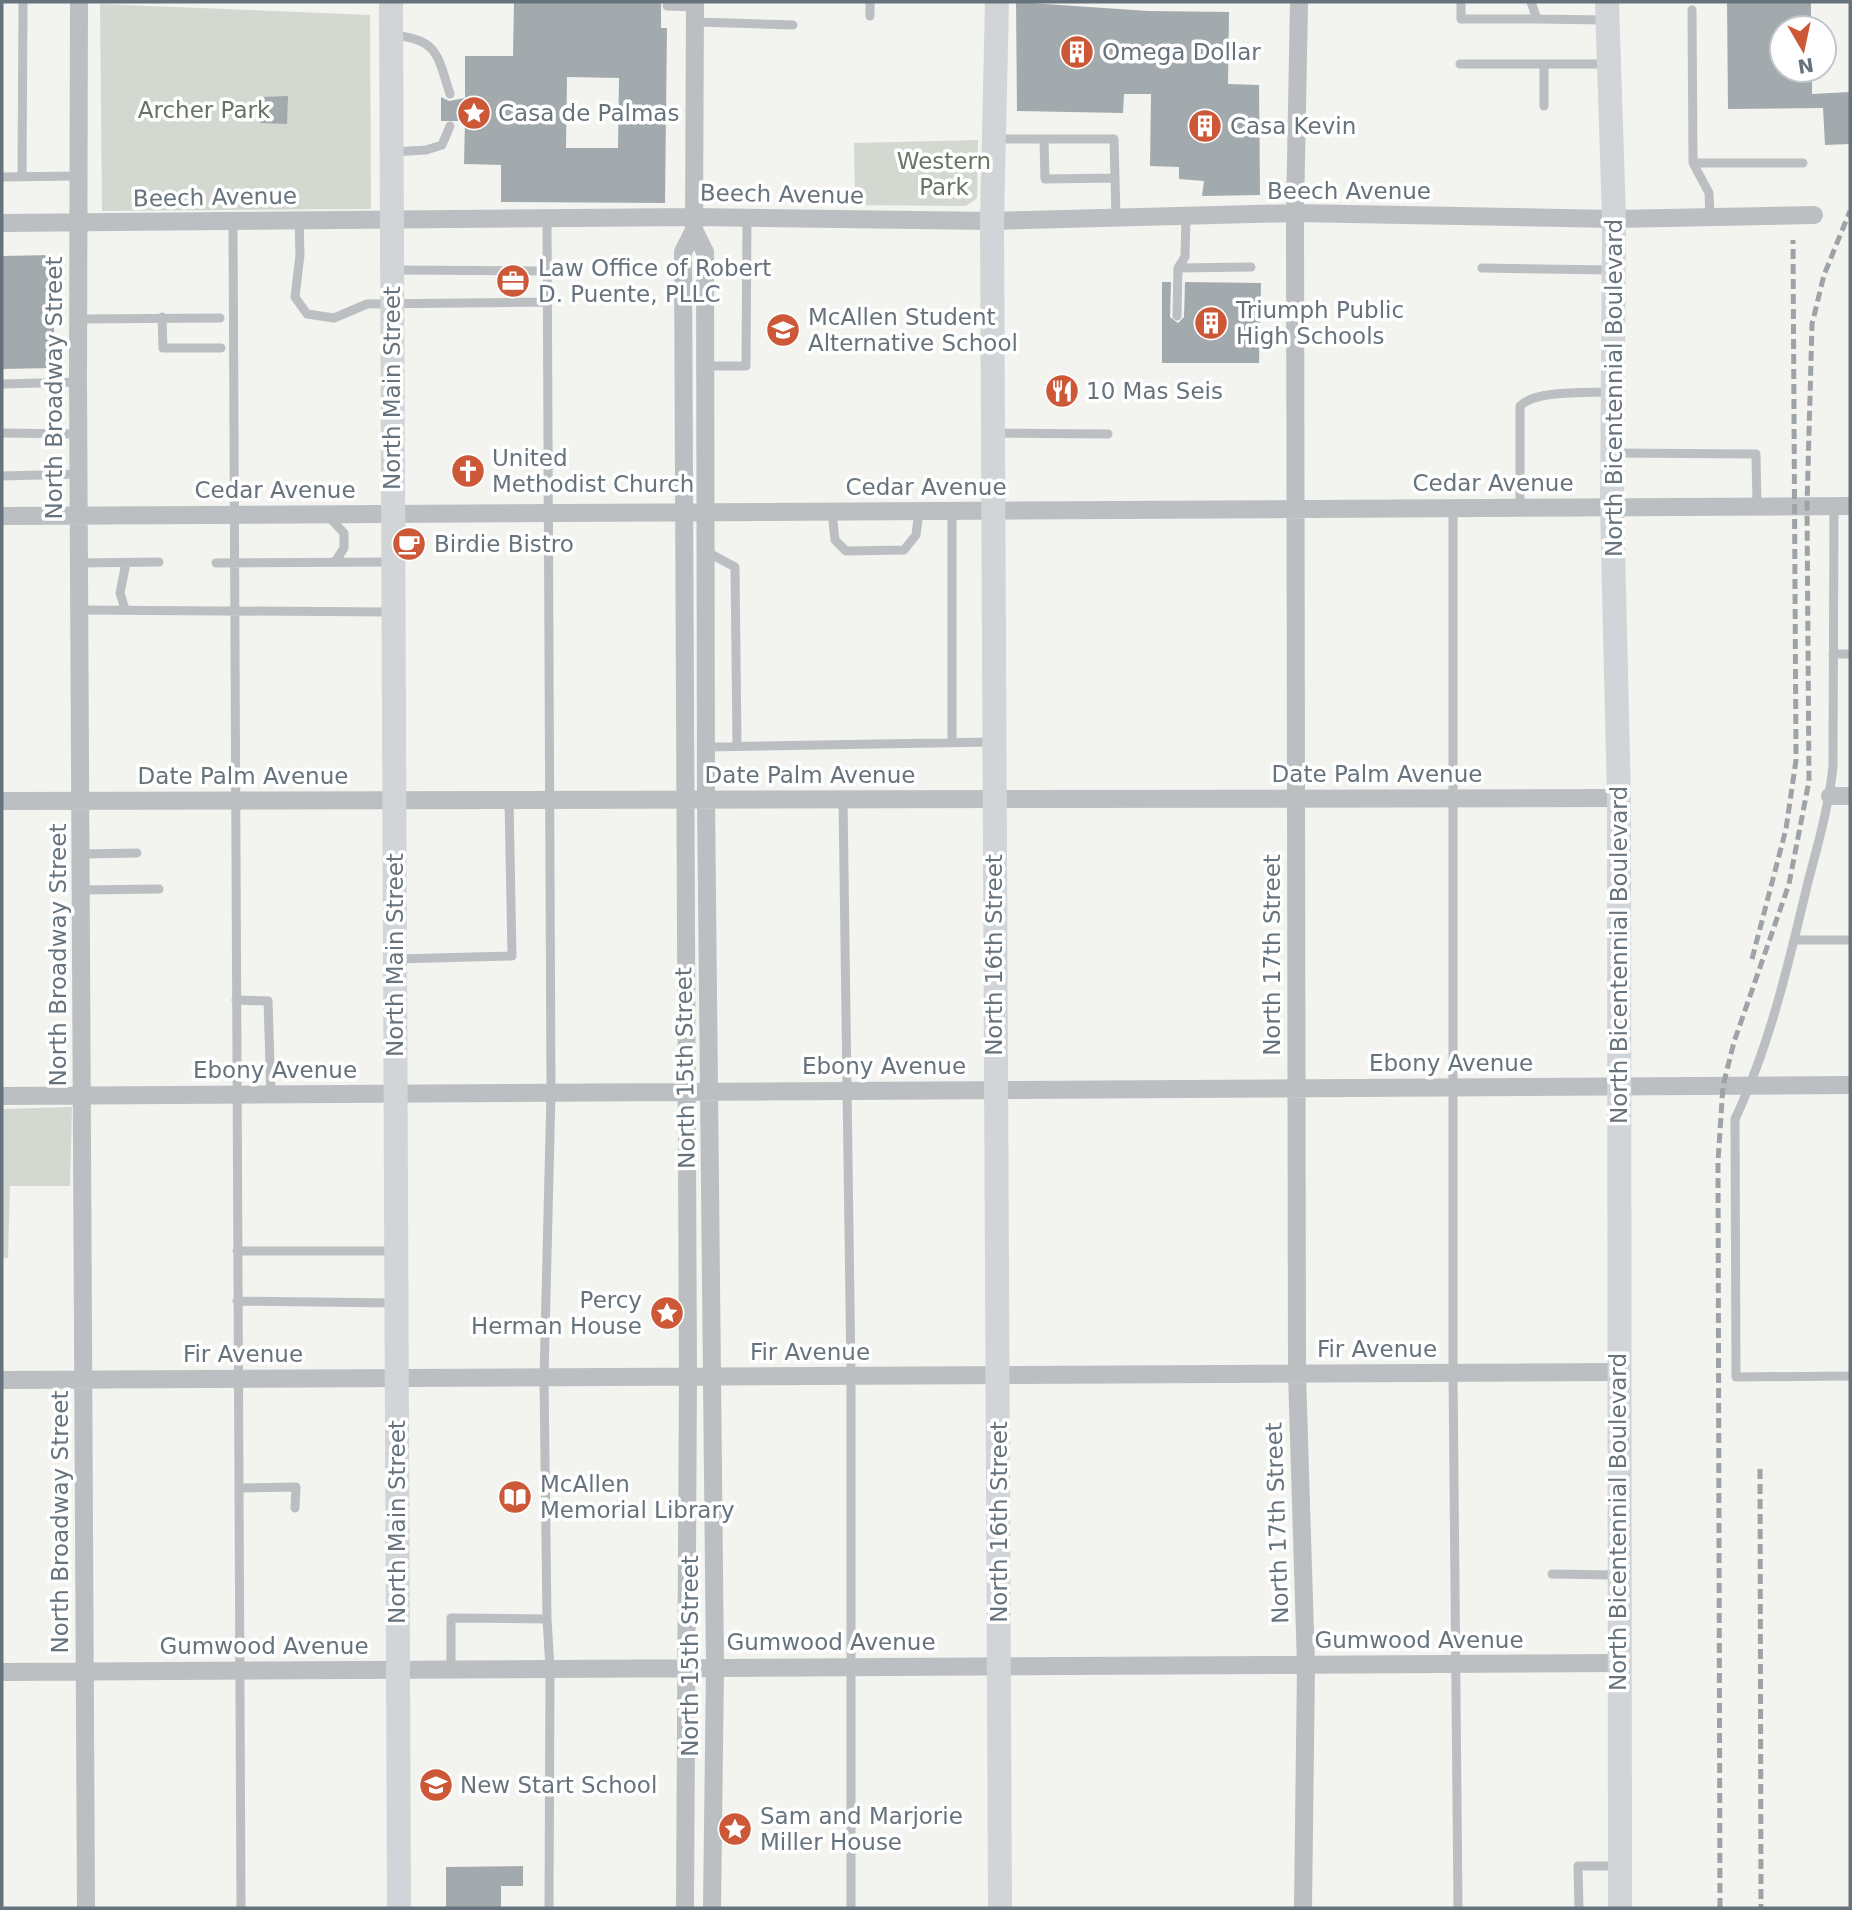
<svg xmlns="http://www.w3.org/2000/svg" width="1852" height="1910" font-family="'DejaVu Sans',sans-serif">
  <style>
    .green { fill: #d3d8d0 }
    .building { fill: #a3aaae; fill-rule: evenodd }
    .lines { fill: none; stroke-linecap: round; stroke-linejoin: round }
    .lane { stroke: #bbbfc1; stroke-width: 9 }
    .street { stroke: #bbbfc1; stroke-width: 18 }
    .secondary { stroke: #d1d5d8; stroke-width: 24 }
    .rail { stroke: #9da3a7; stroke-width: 5; stroke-dasharray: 10 5; stroke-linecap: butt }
    .labels { text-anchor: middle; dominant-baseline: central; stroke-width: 7; stroke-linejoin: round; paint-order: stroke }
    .poi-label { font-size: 23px; fill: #66737d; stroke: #fff; text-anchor: start }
    .park-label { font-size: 23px; fill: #687564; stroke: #fff }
    .street-label { font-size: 23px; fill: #66737d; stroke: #fff }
  </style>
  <rect width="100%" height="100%" fill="#f3f3f0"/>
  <path class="green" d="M 100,4 L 370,15 L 371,209 L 102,211 Z
    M 978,140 L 977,198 L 966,206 L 855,205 L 854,143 Z
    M 72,1107 L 70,1186 L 10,1186 L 8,1258 L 2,1258 L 2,1109 Z"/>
  <path class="building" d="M 514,2 L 661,2 L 661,28 L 667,28 L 665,203 L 501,202 L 501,165 L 464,164 L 465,121 L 441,121 L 441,97 L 449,101 L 465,98 L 465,56 L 513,56 ZM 567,77 L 619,78 L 618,148 L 566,148 Z
    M 1016,2 L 1148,11 L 1229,12 L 1228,84 L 1259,85 L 1260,195 L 1202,196 L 1204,181 L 1179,179 L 1179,167 L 1150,166 L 1151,94 L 1124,94 L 1123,113 L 1017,111 Z
    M 1727,2 L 1811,2 L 1811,28 L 1782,28 L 1782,70 L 1812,70 L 1812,94 L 1850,92 L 1850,144 L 1825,145 L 1823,108 L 1728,109 Z
    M 288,96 L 287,124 L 260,123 L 260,97 Z
    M 52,255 L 55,368 L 2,369 L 2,256 Z
    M 1162,282 L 1171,282 L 1170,317 L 1178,323 L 1184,317 L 1185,282 L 1261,283 L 1259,363 L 1162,363 Z
    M 523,1866 L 523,1886 L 501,1886 L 501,1908 L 446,1908 L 446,1867 Z"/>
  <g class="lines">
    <path class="lane" d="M 870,2 L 870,16
      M 1461,2 L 1461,19 L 1537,19
      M 1531,2 L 1537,19 L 1604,20
      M 667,6 L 695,7
      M 1692,10 L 1693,163 L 1709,193 L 1710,217
      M 695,22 L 793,25
      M 392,35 C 438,39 437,54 450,94
      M 1460,64 L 1608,64
      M 1544,64 L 1544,106
      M 995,139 L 1114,139 L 1116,218
      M 1044,139 L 1045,179 L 1115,178
      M 392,152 L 426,150 L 442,145 L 450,126
      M 1693,163 L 1803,163
      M 22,176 L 23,2
      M 2,177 L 78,176
      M 299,220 L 300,255 L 295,297 L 307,314 L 334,318 L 367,304 L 547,302
      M 233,221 L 241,1908
      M 1178,268 L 1251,267
      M 1482,268 L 1612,270
      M 395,270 L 547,271
      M 1177,316 L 1178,268 L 1185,257 L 1186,217
      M 162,317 L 163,348 L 221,348
      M 78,319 L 220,318
      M 706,366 L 746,366 L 747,218
      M 2,384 L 78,382
      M 2,433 L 78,434
      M 996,433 L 1108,434
      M 1615,453 L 1756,454 L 1757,506
      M 2,476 L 78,474
      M 1834,506 L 1833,766 C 1829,806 1818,844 1808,882 C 1789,962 1770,1045 1735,1119 L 1736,1377 L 1850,1376
      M 1453,508 L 1453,1373 L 1458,1908
      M 1520,508 L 1520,406 C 1535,390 1588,393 1610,392
      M 952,511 L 952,742
      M 832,512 L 835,540 L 846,551 L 904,550 L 916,535 L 919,511
      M 328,516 L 344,533 L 344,548 L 335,562
      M 707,552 L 735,567 L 737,745
      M 79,563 L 159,562
      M 216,563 L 391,562
      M 125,609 L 120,593 L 126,563
      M 79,610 L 392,612
      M 1833,654 L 1850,654
      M 706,747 L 992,742
      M 843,799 L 851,1376 L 851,1908
      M 83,854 L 137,853
      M 82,890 L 159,889
      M 1795,940 L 1850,940
      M 397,959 L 512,956 L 509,800
      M 236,1000 L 268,1001 L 271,1095
      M 237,1251 L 393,1251
      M 237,1301 L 396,1303
      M 239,1488 L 296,1487 L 295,1508
      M 1552,1574 L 1616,1575
      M 547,1619 L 550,1669 L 549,1908
      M 451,1670 L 451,1618 L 547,1619 L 544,1378 L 551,1093 L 547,218
      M 1579,1908 L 1578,1866 L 1618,1866"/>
    <path class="street" d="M 79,2 L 78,382 L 86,1908
      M 1299,2 L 1295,213 L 1296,798 L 1297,1374 L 1306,1665 L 1303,1908
      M 2,223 L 694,217 L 992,221 L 1295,213 L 1614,219 L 1814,215
      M 694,230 L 705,252 L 706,800 L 715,1667 L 712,1908
      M 2,516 L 1850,506
      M 1830,796 L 1850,796
      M 2,801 L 1619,798
      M 2,1096 L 1850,1085
      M 2,1380 L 1618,1372
      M 2,1672 L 1619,1663
      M 685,1908 L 688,1377 L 683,252 L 694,230 L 695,2"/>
    <path class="secondary" d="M 391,2 L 399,1908
      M 997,2 L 992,221 L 1000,1908
      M 1607,2 L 1614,219 L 1612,507 L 1619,798 L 1620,1908"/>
    <path class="rail" d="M 1752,959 L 1786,829 L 1796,760 L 1793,240
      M 1760,1469 L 1761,1908
      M 1720,1908 L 1718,1161 L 1723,1086 L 1734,1042 L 1789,884 L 1809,781 L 1807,506 L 1812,324 L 1824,275 L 1850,211"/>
  </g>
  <defs>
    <g id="building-disc" transform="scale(1.75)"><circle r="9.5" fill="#cc5837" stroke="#fff"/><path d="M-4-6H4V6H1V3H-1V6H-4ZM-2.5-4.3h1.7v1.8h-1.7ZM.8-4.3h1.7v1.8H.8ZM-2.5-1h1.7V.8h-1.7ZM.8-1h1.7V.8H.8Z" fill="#fff"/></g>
    <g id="sight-disc" transform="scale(1.75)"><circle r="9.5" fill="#cc5837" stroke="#fff"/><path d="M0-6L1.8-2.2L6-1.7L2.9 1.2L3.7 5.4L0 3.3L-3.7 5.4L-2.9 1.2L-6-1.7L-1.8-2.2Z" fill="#fff"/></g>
    <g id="office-disc" transform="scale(1.75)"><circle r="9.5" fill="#cc5837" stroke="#fff"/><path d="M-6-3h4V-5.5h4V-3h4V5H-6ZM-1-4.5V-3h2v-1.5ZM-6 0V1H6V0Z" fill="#fff"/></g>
    <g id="school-disc" transform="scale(1.75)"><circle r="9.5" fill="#cc5837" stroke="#fff"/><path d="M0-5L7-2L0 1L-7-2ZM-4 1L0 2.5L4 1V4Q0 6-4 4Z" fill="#fff"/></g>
    <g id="restaurant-disc" transform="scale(1.75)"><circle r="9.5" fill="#cc5837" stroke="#fff"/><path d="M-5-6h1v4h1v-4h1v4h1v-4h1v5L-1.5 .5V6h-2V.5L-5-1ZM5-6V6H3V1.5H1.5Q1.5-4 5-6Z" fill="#fff"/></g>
    <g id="church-disc" transform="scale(1.75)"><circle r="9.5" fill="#cc5837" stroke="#fff"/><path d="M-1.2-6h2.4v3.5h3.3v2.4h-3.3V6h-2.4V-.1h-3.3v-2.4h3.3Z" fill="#fff"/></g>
    <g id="cafe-disc" transform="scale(1.75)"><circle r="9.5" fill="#cc5837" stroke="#fff"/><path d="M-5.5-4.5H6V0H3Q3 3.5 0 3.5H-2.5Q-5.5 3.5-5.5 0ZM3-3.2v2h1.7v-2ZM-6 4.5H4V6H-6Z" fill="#fff"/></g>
    <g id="library-disc" transform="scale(1.75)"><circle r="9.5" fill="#cc5837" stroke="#fff"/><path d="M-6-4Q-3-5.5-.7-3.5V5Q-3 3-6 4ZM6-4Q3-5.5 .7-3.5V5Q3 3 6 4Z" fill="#fff"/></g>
  </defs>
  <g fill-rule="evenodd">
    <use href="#building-disc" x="1077" y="52"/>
    <use href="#sight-disc" x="474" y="113"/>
    <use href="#building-disc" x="1205" y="126"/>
    <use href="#office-disc" x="513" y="281"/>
    <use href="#building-disc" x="1211" y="323"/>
    <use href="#school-disc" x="783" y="330"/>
    <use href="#restaurant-disc" x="1062" y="391"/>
    <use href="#church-disc" x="468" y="471"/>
    <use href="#cafe-disc" x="409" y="544"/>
    <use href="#sight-disc" x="667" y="1313"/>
    <use href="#library-disc" x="515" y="1497"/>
    <use href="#school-disc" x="436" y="1785"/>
    <use href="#sight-disc" x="735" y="1829"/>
  </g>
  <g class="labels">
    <g class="poi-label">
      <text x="1102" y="52">Omega Dollar</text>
      <text x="498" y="113">Casa de Palmas</text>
      <text x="1230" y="126">Casa Kevin</text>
      <text x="538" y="268">Law Office of Robert<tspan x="538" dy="26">D. Puente, PLLC</tspan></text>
      <text x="1236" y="310">Triumph Public<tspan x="1236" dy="26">High Schools</tspan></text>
      <text x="808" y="317">McAllen Student<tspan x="808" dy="26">Alternative School</tspan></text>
      <text x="1086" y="391">10 Mas Seis</text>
      <text x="492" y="458">United<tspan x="492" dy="26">Methodist Church</tspan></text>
      <text x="434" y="544">Birdie Bistro</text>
      <text x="642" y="1300" text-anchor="end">Percy<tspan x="642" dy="26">Herman House</tspan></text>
      <text x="540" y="1484">McAllen<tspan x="540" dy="26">Memorial Library</tspan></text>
      <text x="460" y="1785">New Start School</text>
      <text x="760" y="1816">Sam and Marjorie<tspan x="760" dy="26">Miller House</tspan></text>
    </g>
    <g class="park-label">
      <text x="204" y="110">Archer Park</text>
      <text x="944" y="161">Western<tspan x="944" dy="26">Park</tspan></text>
    </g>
    <g class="street-label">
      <text x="1349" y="191">Beech Avenue</text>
      <text transform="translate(782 194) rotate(1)">Beech Avenue</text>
      <text transform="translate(215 197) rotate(-1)">Beech Avenue</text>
      <text transform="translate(54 388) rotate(-90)">North Broadway Street</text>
      <text transform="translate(392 388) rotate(-90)">North Main Street</text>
      <text transform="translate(1614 388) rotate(-90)">North Bicentennial Boulevard</text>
      <text x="1493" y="483">Cedar Avenue</text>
      <text x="926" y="487">Cedar Avenue</text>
      <text x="275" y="490">Cedar Avenue</text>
      <text x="1377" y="774">Date Palm Avenue</text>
      <text x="810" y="775">Date Palm Avenue</text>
      <text x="243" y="776">Date Palm Avenue</text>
      <text transform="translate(58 955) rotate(-90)">North Broadway Street</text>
      <text transform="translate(395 955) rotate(-90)">North Main Street</text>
      <text transform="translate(994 955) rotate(-90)">North 16th Street</text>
      <text transform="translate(1272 955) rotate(-90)">North 17th Street</text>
      <text transform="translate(1619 955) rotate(-90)">North Bicentennial Boulevard</text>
      <text x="1451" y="1063">Ebony Avenue</text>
      <text x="884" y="1066">Ebony Avenue</text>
      <text transform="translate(685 1068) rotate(-91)">North 15th Street</text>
      <text x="275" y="1070">Ebony Avenue</text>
      <text x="1377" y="1349">Fir Avenue</text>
      <text x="810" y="1352">Fir Avenue</text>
      <text x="243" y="1354">Fir Avenue</text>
      <text transform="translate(60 1522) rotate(-90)">North Broadway Street</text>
      <text transform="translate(397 1522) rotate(-90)">North Main Street</text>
      <text transform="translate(999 1522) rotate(-90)">North 16th Street</text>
      <text transform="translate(1618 1522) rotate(-90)">North Bicentennial Boulevard</text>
      <text transform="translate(1277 1523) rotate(-92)">North 17th Street</text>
      <text x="1419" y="1640">Gumwood Avenue</text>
      <text x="831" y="1642">Gumwood Avenue</text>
      <text x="264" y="1646">Gumwood Avenue</text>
      <text transform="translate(690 1656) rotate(-90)">North 15th Street</text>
    </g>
  </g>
  <rect width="1852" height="1910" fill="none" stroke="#66737d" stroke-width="7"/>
  <g transform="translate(1803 49) rotate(171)"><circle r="33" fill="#ffffff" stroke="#c2c7cb" stroke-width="2"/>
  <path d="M0-5L12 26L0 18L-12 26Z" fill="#cc5837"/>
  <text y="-10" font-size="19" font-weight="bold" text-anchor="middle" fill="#66737d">N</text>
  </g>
</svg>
